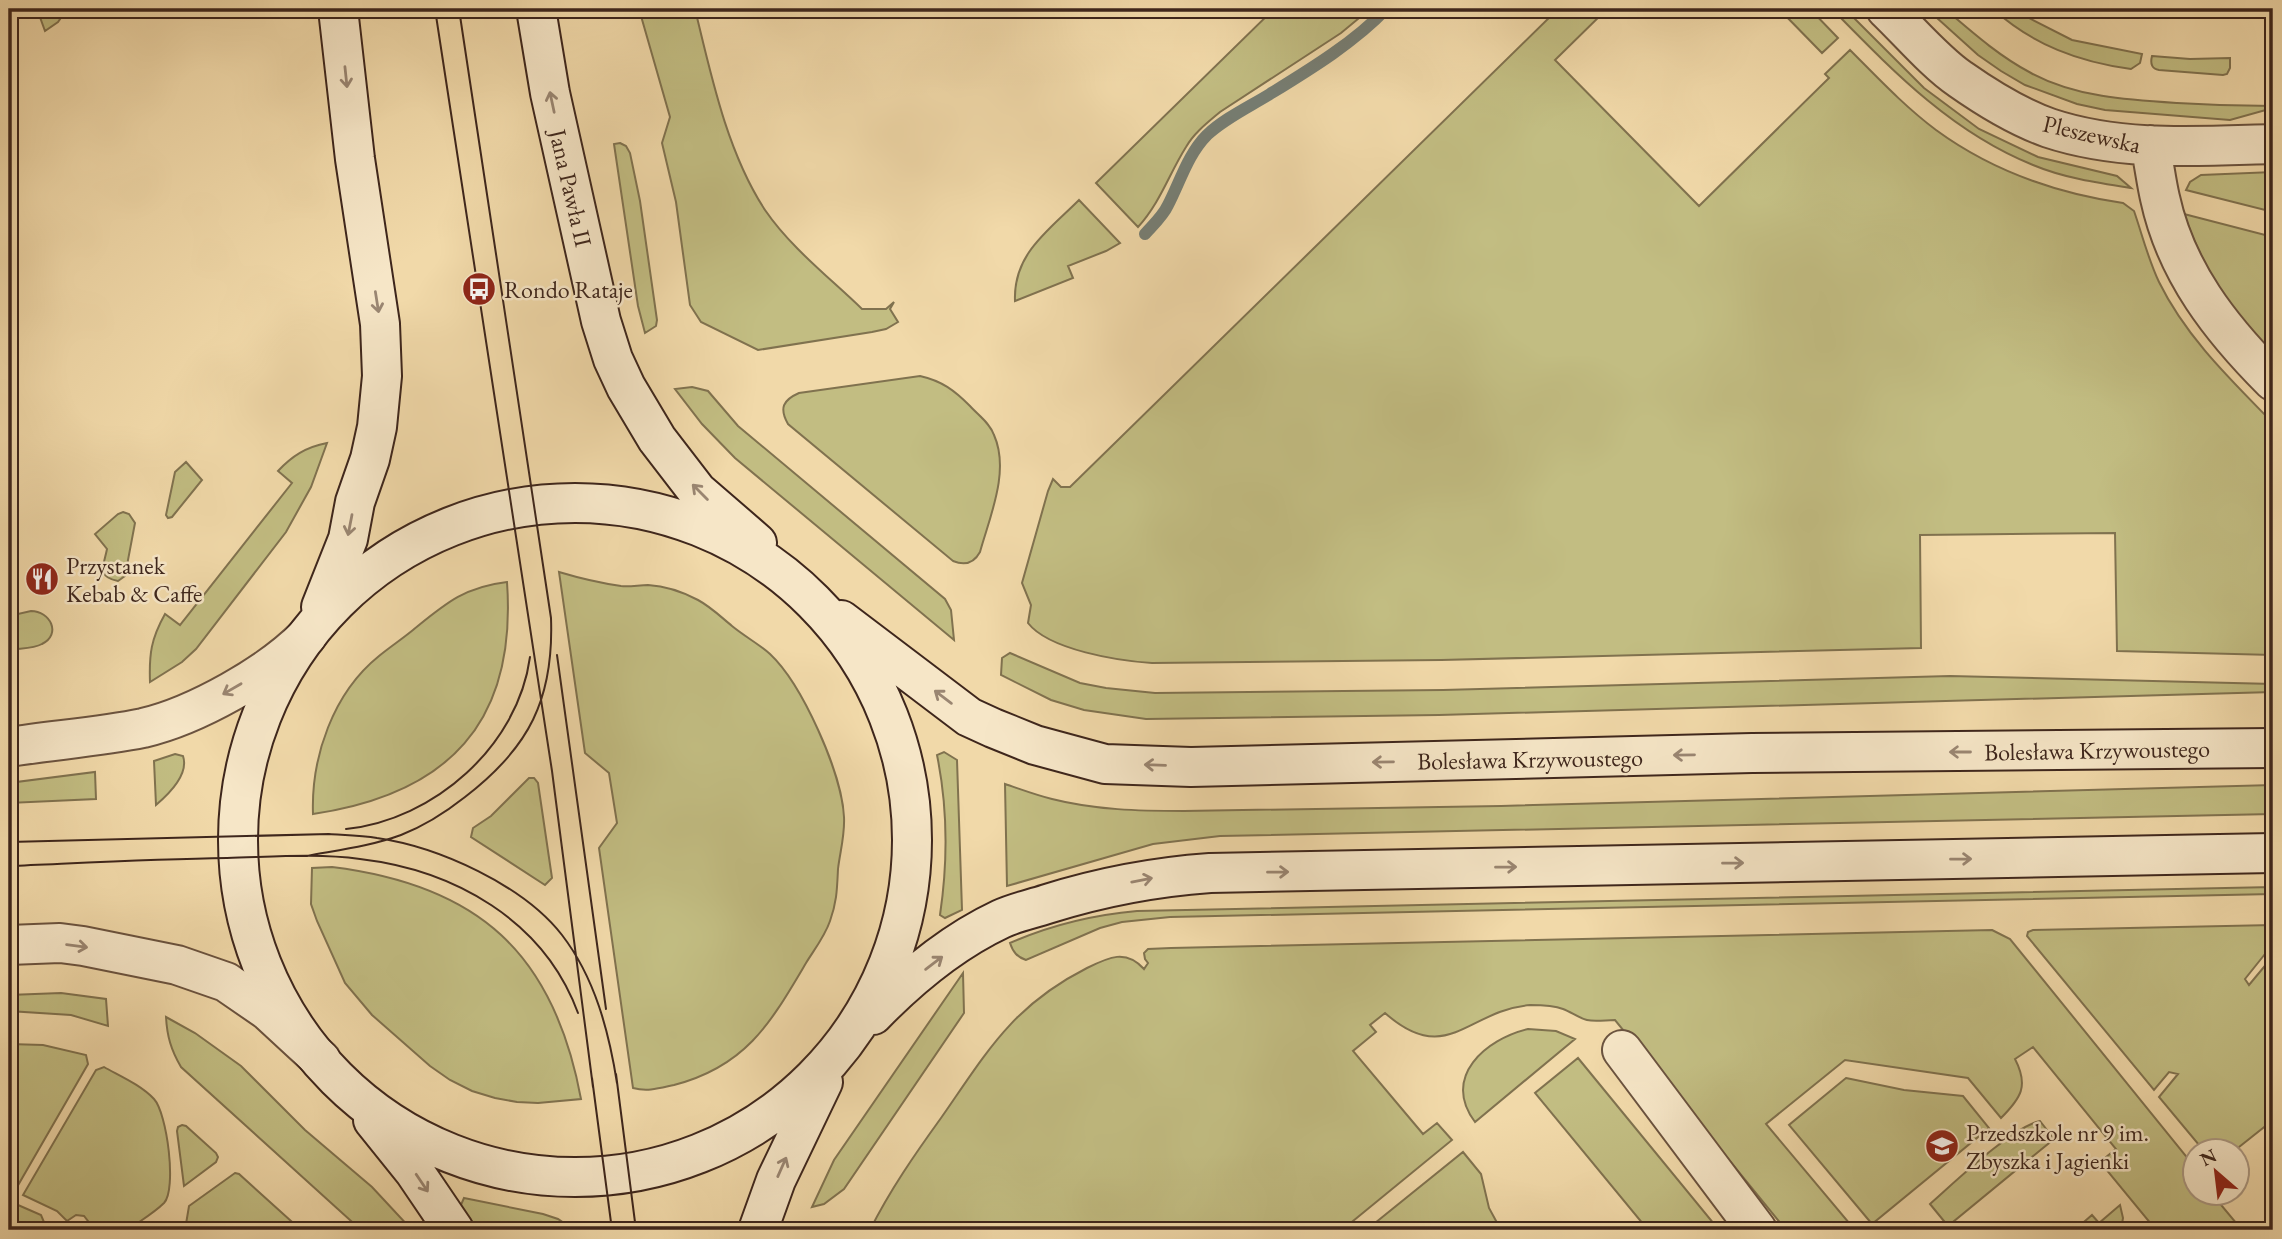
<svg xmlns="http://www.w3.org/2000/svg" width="2282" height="1239" font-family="'EB Garamond',serif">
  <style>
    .green { fill: #c2bd82; stroke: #80724f; stroke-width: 2 }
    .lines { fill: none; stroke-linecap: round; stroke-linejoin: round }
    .stream { stroke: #767e74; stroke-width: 12 }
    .minor-casing { stroke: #6b533f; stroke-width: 42 }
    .tertiary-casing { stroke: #6b533f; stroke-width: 42 }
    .secondary-casing { stroke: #3e261c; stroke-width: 42 }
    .minor { stroke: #f6e6c7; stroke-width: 38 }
    .tertiary { stroke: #f6e6c7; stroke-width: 38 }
    .secondary { stroke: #f6e6c7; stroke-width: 38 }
    .tram { stroke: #3e261c; stroke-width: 2 }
    .oneway { stroke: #9a8672 }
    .labels { text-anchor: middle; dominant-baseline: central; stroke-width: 5; stroke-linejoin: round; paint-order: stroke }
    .street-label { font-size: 24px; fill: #3e261c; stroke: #f6e6c7 }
    .poi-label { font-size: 24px; fill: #3e261c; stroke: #f6e6c7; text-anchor: start }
  </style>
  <rect width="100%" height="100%" fill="#f1d9a9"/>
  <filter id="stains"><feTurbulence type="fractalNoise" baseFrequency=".00286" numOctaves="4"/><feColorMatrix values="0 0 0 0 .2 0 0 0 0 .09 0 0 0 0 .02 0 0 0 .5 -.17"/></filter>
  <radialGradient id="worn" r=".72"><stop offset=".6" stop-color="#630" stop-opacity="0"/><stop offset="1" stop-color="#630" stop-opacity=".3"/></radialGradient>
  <path class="green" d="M 9,9 L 67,9 L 58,22 L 45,31 L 37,9 L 9,19 Z
    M 639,9 L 695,9 C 711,75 727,152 765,210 C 791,248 830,278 862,309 L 886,309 L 894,302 L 890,309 L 898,322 L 886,329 L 872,332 L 758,350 L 701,322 L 690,305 L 676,202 L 662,143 L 670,117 Z
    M 1274,9 L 1370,9 L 1341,33 L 1220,112 C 1207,123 1194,133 1186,147 C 1169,174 1160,203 1138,227 L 1096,183 Z
    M 1558,9 L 1607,9 L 1555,60 L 1699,206 L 1829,78 L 1825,74 L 1850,50 C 1877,77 1904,106 1936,130 C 1992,171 2055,193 2123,203 L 2134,211 C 2142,234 2148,259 2159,282 C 2186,337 2230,379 2273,423 L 2273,655 L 2117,651 L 2115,533 L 1920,535 L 1921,648 L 1441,660 L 1152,663 C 1119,661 1049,650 1028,623 L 1031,605 L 1022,583 L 1048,491 L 1053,479 L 1061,487 L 1070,487 Z
    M 1779,9 L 1810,9 L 1838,38 L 1822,53 Z
    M 1832,9 L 1845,9 L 1924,88 L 1979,129 L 2038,157 L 2117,176 L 2131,188 C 2098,183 2064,178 2033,165 C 1951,132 1892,70 1832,9 Z
    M 1927,9 L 1945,9 C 1973,33 1999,56 2031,73 C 2076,97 2127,100 2177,103 C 2209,105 2241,106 2273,106 L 2273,108 L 2230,120 L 2105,110 L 2077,104 L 2025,85 L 2001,71 L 1978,55 Z
    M 1993,9 L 2017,9 L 2029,18 L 2072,40 L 2142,54 L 2140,63 L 2131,69 C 2079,62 2033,45 1993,9 Z
    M 2152,56 L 2190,59 L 2230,58 L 2230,68 L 2227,74 L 2223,75 L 2159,70 C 2152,69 2150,64 2152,56 Z
    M 620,143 L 626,146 L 630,153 L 640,201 L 657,320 L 656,326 L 645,333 L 638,306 L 614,144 Z
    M 2273,172 L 2273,212 L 2186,190 L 2190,182 L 2201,175 Z
    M 1079,200 L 1120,243 L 1106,251 L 1068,266 L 1073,278 L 1015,301 C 1013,254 1048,231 1079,200 Z
    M 2184,214 L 2273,237 L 2273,356 C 2232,310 2204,273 2184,214 Z
    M 920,376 C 942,381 954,390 970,406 C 978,415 990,423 994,435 C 1010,471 990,516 980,552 C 974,563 965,566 953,561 L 788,424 C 779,408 783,400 799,393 Z
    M 692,387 L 708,391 L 738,426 L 945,599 L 951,610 L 954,640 L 735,458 L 702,424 L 675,389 Z
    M 327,443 L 311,487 L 286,532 L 196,649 L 182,662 L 150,682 C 149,654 151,639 165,614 L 180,625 L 292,483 L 278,471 C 292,456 306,447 327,443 Z
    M 186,462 L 202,480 L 172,517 L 168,518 L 166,515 L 175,472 Z
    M 123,512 L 129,514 L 135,523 L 125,576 L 118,581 C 96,577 104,565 107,549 L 95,534 L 118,514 Z
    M 559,572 C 579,578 600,583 621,586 C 630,587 639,585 648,585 C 665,586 683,592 698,600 C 711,607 721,617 732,626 C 744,636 759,644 770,654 C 802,684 842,773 844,817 C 845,835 840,852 838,869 C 837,889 837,901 830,921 C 825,936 814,950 806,963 C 771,1022 747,1066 674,1085 C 660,1088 648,1092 633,1088 L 599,848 L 617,823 L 609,773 L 585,753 Z
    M 507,582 C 517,723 448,794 313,814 C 311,757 333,693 379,656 C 390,647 402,639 413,630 C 445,604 464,587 507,582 Z
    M 31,611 C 50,611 62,634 42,644 C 33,649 19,648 9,650 L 9,616 Z
    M 1010,653 L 1080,683 L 1106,688 L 1155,693 L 1443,690 L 1950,676 L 2273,684 L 2273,692 L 1439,715 L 1146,719 L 1084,710 L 1051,700 L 1001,675 L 1002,658 Z
    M 944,752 L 957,760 L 962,910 L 945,918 L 940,915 C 948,861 948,809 937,755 Z
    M 175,754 L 183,756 C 189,774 169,794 156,805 L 154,761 Z
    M 95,772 L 96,799 L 9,803 L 9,783 Z
    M 529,778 L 534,778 L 538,783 L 552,878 L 545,885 L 471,837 L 473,828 L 491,816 Z
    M 1005,784 C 1020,789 1036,795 1052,799 C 1095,810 1140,811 1184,811 L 1501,806 L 2273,785 L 2273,814 L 1220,836 L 1153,844 L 1007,886 Z
    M 332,867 C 478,885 554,953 581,1099 L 538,1103 L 517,1102 L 495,1098 L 472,1091 L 450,1080 L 430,1066 L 372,1015 L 345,983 L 317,921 L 311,904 L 312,868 Z
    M 2273,887 L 2273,894 L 1170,917 L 1122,922 L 1100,928 L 1026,960 C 1017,957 1013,952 1010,943 C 1051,925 1092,915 1137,911 Z
    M 2273,925 L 2273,944 L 2245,979 L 2249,985 L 2273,956 L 2273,1120 L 2234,1151 L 2204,1151 L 2159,1097 L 2178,1074 L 2169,1072 L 2154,1090 L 2027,936 L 2028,932 L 2033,930 Z
    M 1992,930 L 2010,939 L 2194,1166 L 2194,1194 L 2212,1194 L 2242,1230 L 2156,1230 L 2100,1162 L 2116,1149 L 2033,1047 L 2015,1059 C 2029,1086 2021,1098 2001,1118 L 1968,1078 L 1845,1060 L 1766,1124 L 1855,1230 L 1786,1230 L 1615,1020 C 1606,1020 1595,1022 1587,1020 C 1579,1018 1571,1012 1563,1009 C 1553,1005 1541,1005 1530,1005 C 1468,1010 1447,1068 1385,1013 L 1370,1025 L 1376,1032 L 1353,1051 L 1423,1134 L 1437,1123 L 1452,1140 L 1342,1230 L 870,1230 C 890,1190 915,1154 941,1118 C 987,1052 1012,1006 1087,968 C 1109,957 1126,949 1144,969 L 1148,963 L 1145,959 L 1144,953 L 1148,949 L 1171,948 Z
    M 963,973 L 964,1013 L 844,1189 L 824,1204 L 812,1207 L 834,1160 Z
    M 61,993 L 106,999 L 108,1026 L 71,1015 L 9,1011 L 9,995 Z
    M 166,1017 L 195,1033 L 241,1066 L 305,1130 L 372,1187 L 412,1230 L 361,1230 L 181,1067 C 171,1050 167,1036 166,1017 Z
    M 1528,1029 L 1556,1031 L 1575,1039 L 1475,1122 C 1441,1077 1486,1039 1528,1029 Z
    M 9,1044 L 43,1045 L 86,1055 L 88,1064 L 17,1187 L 10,1188 Z
    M 1578,1058 L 1719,1230 L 1648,1230 L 1535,1093 Z
    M 104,1067 C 120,1076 141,1085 154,1099 C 167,1113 177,1189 164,1203 C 154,1213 140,1221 129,1229 L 126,1225 L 116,1230 L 95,1230 L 84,1216 L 76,1215 L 67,1221 L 57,1211 L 23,1195 L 96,1070 Z
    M 1846,1078 L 1904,1090 L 1963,1096 L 1989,1128 L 1872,1224 L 1789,1125 Z
    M 2040,1121 L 2054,1139 L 1948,1226 L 1930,1204 C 1954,1183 2012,1127 2040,1121 Z
    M 182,1125 L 186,1126 L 216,1153 L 218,1157 L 216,1162 L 184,1186 L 177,1131 L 178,1127 Z
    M 1463,1152 L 1481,1174 L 1489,1208 L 1501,1230 L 1374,1230 L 1375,1223 Z
    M 235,1173 L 239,1174 L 301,1230 L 185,1230 L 189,1206 Z
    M 464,1198 L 543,1214 L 558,1219 L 574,1230 L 479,1230 L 460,1207 Z
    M 18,1205 L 41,1215 L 46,1227 L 54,1230 L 9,1230 Z
    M 2120,1205 L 2123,1218 L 2121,1230 L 2078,1230 L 2077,1228 L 2092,1215 L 2099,1223 Z"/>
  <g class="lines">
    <path class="stream" d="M 1145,234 C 1153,225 1163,216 1168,205 C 1180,182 1188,154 1207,135 C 1225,118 1249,107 1270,94 C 1309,70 1355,42 1386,9"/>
    <g class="minor-casing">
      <path id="minor" d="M 1886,9 C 1908,30 1936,63 1960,79 C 1987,98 2018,117 2049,128 C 2121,152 2199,146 2273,144
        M 2150,145 C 2154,162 2156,181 2160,198 C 2176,272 2221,329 2273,381
        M 1622,1050 L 1757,1230"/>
    </g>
    <g class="tertiary-casing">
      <path id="tertiary" d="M 9,747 C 53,740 99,737 143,728 C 195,716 270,674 307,636
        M 9,945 L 60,943 L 83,946 L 177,965 L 226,982 L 268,1011 L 321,1060"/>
    </g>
    <g class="secondary-casing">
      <path id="secondary" d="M 536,9 L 550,93 L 601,321 L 613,359 L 626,387 L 657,439 L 697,491 L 757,543
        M238 840a337 337 0 1 1 674 0a337 337 0 1 1-674 0Z
        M 321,607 L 348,539 L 355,502 L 370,459 L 377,427 L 382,376 L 380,324 L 355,159 L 338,9
        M 841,620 L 969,717 L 993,728 L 1035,745 L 1105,764 L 1191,767 L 1752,753 L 2273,748
        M 873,1015 C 909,978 954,941 1001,919 C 1016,912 1032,909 1047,904 C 1101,887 1154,877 1210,873 L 2273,853
        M 373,1120 L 414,1171 L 454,1230
        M 758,1230 L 776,1180 L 823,1082"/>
    </g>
    <use href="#minor" class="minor"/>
    <use href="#tertiary" class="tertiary"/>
    <use href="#secondary" class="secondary"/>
    <path class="tram" d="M 435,9 L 552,771 L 593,1087
      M 557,655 L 606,1009
      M 346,829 C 434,820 518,746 530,657
      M 9,842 L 329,834 C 345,835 362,835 377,838 C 439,847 523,885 562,935 C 595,978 609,1032 617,1083
      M 307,856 C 339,850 371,846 401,835 C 424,826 446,812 465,797 C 529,748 554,699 551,618 L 459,9
      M 9,866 C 81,863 154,859 227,858 C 271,857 316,853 360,859 C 454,870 544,920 578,1013
      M 616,1074 L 636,1230
      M 592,1078 L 612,1230"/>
  </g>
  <defs><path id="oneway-shaft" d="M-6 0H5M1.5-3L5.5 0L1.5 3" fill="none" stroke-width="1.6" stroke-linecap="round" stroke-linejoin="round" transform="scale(1.75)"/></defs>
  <g class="oneway">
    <use href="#oneway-shaft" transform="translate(346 77) rotate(84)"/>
    <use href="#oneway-shaft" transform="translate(552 102) rotate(-102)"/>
    <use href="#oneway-shaft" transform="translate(377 302) rotate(81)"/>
    <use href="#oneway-shaft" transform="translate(700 492) rotate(-135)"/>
    <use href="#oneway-shaft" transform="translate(350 525) rotate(101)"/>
    <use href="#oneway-shaft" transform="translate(232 689) rotate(150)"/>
    <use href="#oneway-shaft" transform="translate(943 697) rotate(-143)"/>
    <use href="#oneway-shaft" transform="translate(1960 752) rotate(180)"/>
    <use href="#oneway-shaft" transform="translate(1684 755) rotate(179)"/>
    <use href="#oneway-shaft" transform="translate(1383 762) rotate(179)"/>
    <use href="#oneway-shaft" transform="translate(1155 765) rotate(-178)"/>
    <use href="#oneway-shaft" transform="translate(1961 859) rotate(-1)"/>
    <use href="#oneway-shaft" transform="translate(1733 863) rotate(-1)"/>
    <use href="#oneway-shaft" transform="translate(1506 867) rotate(-1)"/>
    <use href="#oneway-shaft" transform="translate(1278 872) rotate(-1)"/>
    <use href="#oneway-shaft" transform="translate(1142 880) rotate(-11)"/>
    <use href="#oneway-shaft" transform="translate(77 946) rotate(7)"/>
    <use href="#oneway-shaft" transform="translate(934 963) rotate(-37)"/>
    <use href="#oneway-shaft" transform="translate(782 1167) rotate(-66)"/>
    <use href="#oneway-shaft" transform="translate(422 1183) rotate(56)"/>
  </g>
  <defs>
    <g id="bus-disc" transform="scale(1.75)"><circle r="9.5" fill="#8f2418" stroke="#f6e6c7"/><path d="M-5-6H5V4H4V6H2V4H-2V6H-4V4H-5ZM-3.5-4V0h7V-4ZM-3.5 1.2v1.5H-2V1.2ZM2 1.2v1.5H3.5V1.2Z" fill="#fff"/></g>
    <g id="restaurant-disc" transform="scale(1.75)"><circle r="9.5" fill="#8f2418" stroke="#f6e6c7"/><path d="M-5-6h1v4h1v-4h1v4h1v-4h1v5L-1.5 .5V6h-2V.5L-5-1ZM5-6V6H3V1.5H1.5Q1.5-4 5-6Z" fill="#fff"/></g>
    <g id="school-disc" transform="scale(1.75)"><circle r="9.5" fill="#8f2418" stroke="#f6e6c7"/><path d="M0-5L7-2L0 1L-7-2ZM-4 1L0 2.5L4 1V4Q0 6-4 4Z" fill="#fff"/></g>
  </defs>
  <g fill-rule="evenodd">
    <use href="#bus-disc" x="479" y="289"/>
    <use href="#restaurant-disc" x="42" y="579"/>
    <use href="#school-disc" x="1942" y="1146"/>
  </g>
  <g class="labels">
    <g class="street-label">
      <text transform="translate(2092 134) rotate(13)">Pleszewska</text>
      <text transform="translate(571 188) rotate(77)">Jana Pawła II</text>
      <text transform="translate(2097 750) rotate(-1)">Bolesława Krzywoustego</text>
      <text transform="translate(1530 759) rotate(-1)">Bolesława Krzywoustego</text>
    </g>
    <g class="poi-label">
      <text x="504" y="289">Rondo Rataje</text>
      <text x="66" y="565">Przystanek<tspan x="66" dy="28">Kebab &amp; Caffe</tspan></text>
      <text x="1966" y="1132">Przedszkole nr 9 im.<tspan x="1966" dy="28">Zbyszka i Jagienki</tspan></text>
    </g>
  </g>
  <rect width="2282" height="1239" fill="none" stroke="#f1d9a9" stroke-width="35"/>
  <rect x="10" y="10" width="2261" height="1218" fill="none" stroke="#3e261c" stroke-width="3.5"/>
  <rect x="18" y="18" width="2247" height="1204" fill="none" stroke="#3e261c" stroke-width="2"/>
  <g transform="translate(2216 1172) rotate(332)"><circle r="33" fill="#f6e6c7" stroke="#ac9983" stroke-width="2"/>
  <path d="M0-5L12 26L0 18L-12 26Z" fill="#8f2418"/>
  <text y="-10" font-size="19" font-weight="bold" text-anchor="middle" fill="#3e261c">N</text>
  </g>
  <rect width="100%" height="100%" filter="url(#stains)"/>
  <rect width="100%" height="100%" fill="url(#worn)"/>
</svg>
